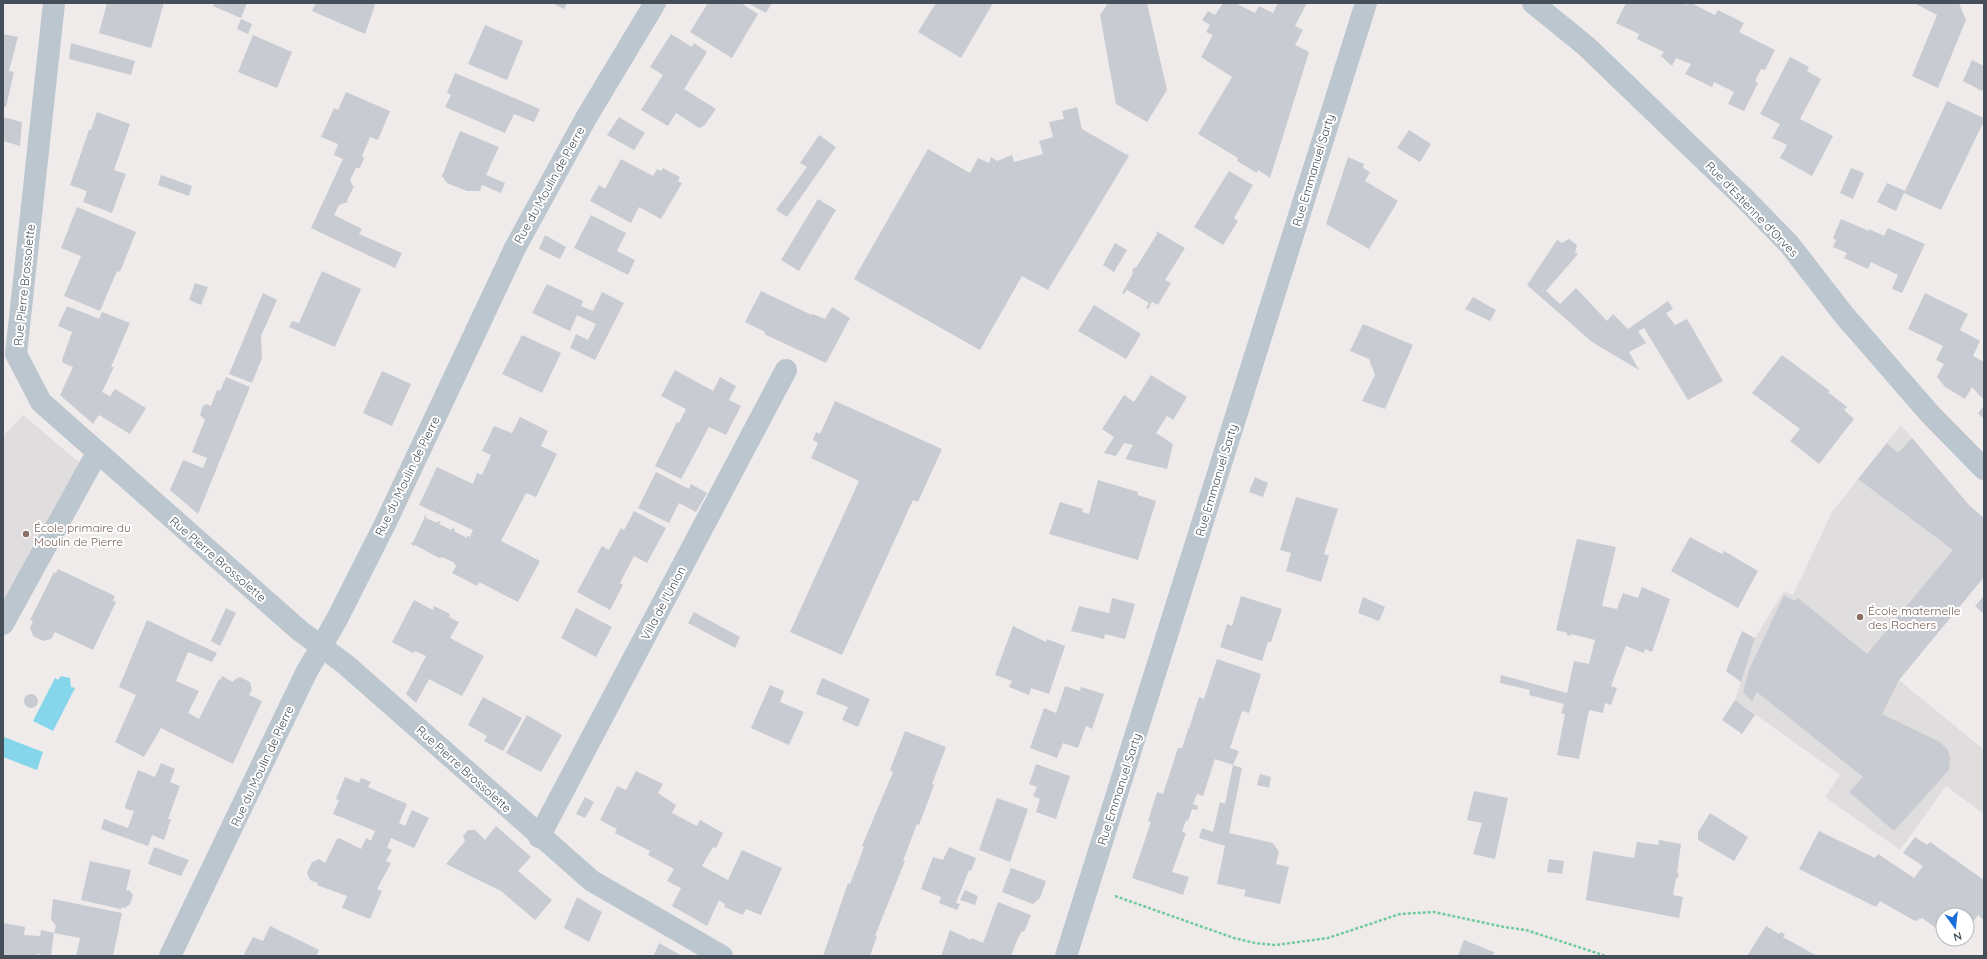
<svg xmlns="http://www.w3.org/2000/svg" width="1987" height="959" font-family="Quicksand,sans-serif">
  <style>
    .education { fill: #e0ddde }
    .water { fill: #85d5eb }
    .building { fill: #c8cbd1 }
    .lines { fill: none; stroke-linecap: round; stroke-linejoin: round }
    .path { stroke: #71cb9f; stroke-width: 2.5; stroke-dasharray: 3 2; stroke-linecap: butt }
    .minor { stroke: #bcc6ce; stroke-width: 22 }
    .education-dot { fill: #8d6e63; stroke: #fff; stroke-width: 1.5 }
    .labels { text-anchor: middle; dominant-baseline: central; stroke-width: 4; stroke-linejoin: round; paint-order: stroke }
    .street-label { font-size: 12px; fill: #444f59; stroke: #fff }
    .education-label { font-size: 12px; fill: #785e54; stroke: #fff; text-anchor: start }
  </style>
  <rect width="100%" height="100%" fill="#efebeb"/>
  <path class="education" d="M 23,415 L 80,463 L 3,617 L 3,436 Z
    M 1901,425 L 1969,505 L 1984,518 L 1984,577 L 1899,680 L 1984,750 L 1984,814 L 1946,786 L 1900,850 L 1825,797 L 1840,775 L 1735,700 L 1755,638 L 1784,591 L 1793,595 L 1832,512 Z"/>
  <path class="water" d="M 61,676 L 70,678 L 71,687 L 75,688 L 53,731 L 33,721 L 55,678 L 58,680 Z
    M 4,737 L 43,752 L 37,770 L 3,757 Z"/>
  <path class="building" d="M 107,3 L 164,3 L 151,48 L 99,33 Z
    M 214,3 L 247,3 L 241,18 L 213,6 Z
    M 316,3 L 374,3 L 375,5 L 365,34 L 312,11 Z
    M 552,3 L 567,3 L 564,9 Z
    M 708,3 L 741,3 L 758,14 L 732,58 L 690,32 Z
    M 748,3 L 772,3 L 766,13 Z
    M 936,3 L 993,3 L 961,58 L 918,32 Z
    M 1108,3 L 1147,3 L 1167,90 L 1147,122 L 1116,104 L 1100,15 Z
    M 1223,3 L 1235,3 L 1255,13 L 1259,6 L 1273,13 L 1278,3 L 1307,3 L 1295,26 L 1303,30 L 1295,45 L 1309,52 L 1270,178 L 1258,170 L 1257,173 L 1237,161 L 1238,158 L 1198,134 L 1232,77 L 1201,57 L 1213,35 L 1206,32 L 1210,25 L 1202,20 L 1208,11 L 1215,15 Z
    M 1626,3 L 1682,3 L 1687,5 L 1691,3 L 1715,15 L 1718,10 L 1744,23 L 1739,32 L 1775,50 L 1765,70 L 1761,69 L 1755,81 L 1758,83 L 1744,111 L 1728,104 L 1734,92 L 1714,82 L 1712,87 L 1685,74 L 1691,64 L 1676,58 L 1672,66 L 1661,56 L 1664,52 L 1637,39 L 1639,34 L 1616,23 Z
    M 1914,3 L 1959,3 L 1966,20 L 1938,88 L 1912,76 L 1937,15 Z
    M 241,19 L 252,24 L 248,34 L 237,29 Z
    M 485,25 L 523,41 L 507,80 L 468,64 Z
    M 3,34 L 18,37 L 9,71 L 14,72 L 6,107 L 3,107 Z
    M 671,34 L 692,47 L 694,43 L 707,52 L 684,89 L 716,109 L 704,126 L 699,128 L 676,113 L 668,126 L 641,110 L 663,75 L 650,67 Z
    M 253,35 L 292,52 L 277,88 L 238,72 Z
    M 71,43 L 135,61 L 131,75 L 69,59 Z
    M 1790,57 L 1809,67 L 1807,71 L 1821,79 L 1800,119 L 1833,136 L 1812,176 L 1780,158 L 1787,145 L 1772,138 L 1780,124 L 1760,114 Z
    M 1972,60 L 1984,66 L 1984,87 L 1982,91 L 1963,81 Z
    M 455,73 L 540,109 L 534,122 L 514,114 L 505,133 L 445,107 L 451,95 L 447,93 Z
    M 346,92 L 390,111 L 378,140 L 370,137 L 362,156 L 364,158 L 360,168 L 356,168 L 350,180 L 354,188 L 353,188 L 347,201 L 348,202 L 339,205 L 334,215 L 362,229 L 359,234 L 402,253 L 395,268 L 311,228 L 343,159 L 334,155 L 338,144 L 321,137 L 334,108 L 338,110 Z
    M 1947,101 L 1984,118 L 1984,121 L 1941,210 L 1904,193 L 1896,211 L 1877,202 L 1887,183 L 1905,191 Z
    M 1077,107 L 1082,129 L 1129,156 L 1048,290 L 1022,276 L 980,350 L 854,279 L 928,149 L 970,173 L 978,158 L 989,163 L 991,157 L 997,161 L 1012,155 L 1014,162 L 1043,154 L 1039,141 L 1053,137 L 1049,122 L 1064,119 L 1062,111 Z
    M 97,112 L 130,124 L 114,170 L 126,174 L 112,213 L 83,202 L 87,191 L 70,185 L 89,130 L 91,130 Z
    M 3,117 L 22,122 L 20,146 L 3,141 Z
    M 619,117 L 645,133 L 634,150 L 607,135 Z
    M 1409,130 L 1431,144 L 1420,162 L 1397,148 Z
    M 460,131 L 499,147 L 486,175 L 505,183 L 501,193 L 482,185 L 480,191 L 467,191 L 447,183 L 442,176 Z
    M 819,135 L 836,147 L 787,217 L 776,210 L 807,167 L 800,163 Z
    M 1348,157 L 1364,164 L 1363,168 L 1370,172 L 1365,181 L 1398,201 L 1369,249 L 1326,224 Z
    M 621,159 L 653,176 L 657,169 L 661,171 L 663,168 L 680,177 L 678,181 L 682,183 L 661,219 L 639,207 L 631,223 L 590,201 L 599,185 L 605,189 Z
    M 1851,168 L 1864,173 L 1853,199 L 1840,193 Z
    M 1229,171 L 1253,185 L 1234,218 L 1238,221 L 1223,245 L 1194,227 Z
    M 161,175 L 192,186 L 189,196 L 158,185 Z
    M 818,199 L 836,210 L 799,271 L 781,260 Z
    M 77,207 L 136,232 L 120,272 L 117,271 L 100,311 L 64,296 L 81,256 L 61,248 Z
    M 591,215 L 626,233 L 617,251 L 635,260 L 628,275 L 574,248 Z
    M 1841,219 L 1869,231 L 1869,229 L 1884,236 L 1888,228 L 1925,244 L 1902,293 L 1892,289 L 1898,275 L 1871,262 L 1868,269 L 1844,258 L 1847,253 L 1833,247 L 1836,240 L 1833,238 Z
    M 1156,231 L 1185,248 L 1165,280 L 1171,283 L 1158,305 L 1152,302 L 1148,309 L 1146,308 L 1149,303 L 1127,290 L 1124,294 L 1122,293 L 1133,273 L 1132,271 L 1134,267 L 1136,268 L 1157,234 Z
    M 545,235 L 566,247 L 560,259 L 539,249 Z
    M 1569,239 L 1577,245 L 1575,252 L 1578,254 L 1546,291 L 1560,304 L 1576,288 L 1607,321 L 1613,314 L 1628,329 L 1668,301 L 1673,309 L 1666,313 L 1675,325 L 1687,319 L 1723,381 L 1688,400 L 1644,328 L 1638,331 L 1646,343 L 1629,352 L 1639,370 L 1592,342 L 1527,285 L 1557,240 L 1562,243 Z
    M 1115,243 L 1127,250 L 1114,272 L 1103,265 Z
    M 322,271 L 361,289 L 335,347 L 289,327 L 292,321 L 299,323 Z
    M 195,283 L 208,287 L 201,305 L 189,300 Z
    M 547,284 L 583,301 L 581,306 L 593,311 L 602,292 L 624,303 L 595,360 L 570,348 L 576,334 L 588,340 L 596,324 L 577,315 L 570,331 L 532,313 Z
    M 761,291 L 812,315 L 813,314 L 825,319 L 832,307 L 850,318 L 826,363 L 764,334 L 765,332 L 745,322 Z
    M 263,293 L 277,300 L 261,336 L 262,358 L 252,383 L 229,374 Z
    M 1925,293 L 1968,314 L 1960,330 L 1980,341 L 1973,356 L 1984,362 L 1984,400 L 1972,387 L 1965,399 L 1945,387 L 1937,377 L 1944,364 L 1936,360 L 1943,346 L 1908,329 Z
    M 1473,297 L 1496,310 L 1490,321 L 1465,309 Z
    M 1094,305 L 1141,334 L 1126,359 L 1078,331 Z
    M 67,306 L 99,319 L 102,312 L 130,323 L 111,367 L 114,367 L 102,392 L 110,396 L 115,389 L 146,408 L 130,434 L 99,415 L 93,424 L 60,395 L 73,367 L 63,363 L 62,360 L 72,332 L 58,326 Z
    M 1363,324 L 1413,345 L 1385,409 L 1362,401 L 1375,375 L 1369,359 L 1350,351 Z
    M 522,335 L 561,353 L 542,393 L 502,374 Z
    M 1782,355 L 1830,391 L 1828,392 L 1847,407 L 1844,410 L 1854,419 L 1819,464 L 1790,441 L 1800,429 L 1752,393 Z
    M 675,370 L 713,391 L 720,377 L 736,386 L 729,400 L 741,406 L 726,435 L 709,427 L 681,479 L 655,466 L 677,422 L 679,423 L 686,409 L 661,396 Z
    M 382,371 L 411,384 L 392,426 L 363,413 Z
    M 1151,375 L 1187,397 L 1173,420 L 1167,416 L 1156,433 L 1173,444 L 1167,469 L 1125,459 L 1133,445 L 1124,443 L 1116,456 L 1104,453 L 1114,437 L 1102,429 L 1124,395 L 1134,402 Z
    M 226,377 L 250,387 L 198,514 L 170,490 L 183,460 L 203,468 L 207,458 L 192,452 L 205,420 L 200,415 L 203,406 L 207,404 L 211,406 L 217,390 L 220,391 Z
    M 835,401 L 942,449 L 918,502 L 913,500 L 842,655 L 790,632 L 859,481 L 811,458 L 818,443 L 813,440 L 816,432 L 820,434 Z
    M 1984,406 L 1984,419 L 1978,413 Z
    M 520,417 L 548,431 L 541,446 L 557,454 L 536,497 L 526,493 L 501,541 L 540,561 L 518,602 L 479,582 L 477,586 L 452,573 L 457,565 L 454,565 L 455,563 L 442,557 L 439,558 L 415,545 L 413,546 L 411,543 L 413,542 L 424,519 L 424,516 L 425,517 L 427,513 L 426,518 L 437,523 L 438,521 L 441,522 L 439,524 L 451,530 L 453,528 L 455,529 L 454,531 L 467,538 L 467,536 L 469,536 L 469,539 L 473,530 L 419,505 L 437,467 L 473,484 L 477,473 L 482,475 L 491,455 L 482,451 L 494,426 L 512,433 Z
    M 1912,438 L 1969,505 L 1984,518 L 1984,577 L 1899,680 L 1882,714 L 1940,742 L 1948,750 L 1950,758 L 1949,770 L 1894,831 L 1849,792 L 1863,777 L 1757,692 L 1752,701 L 1743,692 L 1749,670 L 1784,595 L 1794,601 L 1798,598 L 1867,654 L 1953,550 L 1858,479 L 1887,443 L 1898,453 Z
    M 656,472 L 689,489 L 691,484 L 707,493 L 696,512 L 679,503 L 669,523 L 638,508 Z
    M 1255,477 L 1268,483 L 1263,497 L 1249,492 Z
    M 1098,480 L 1138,492 L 1138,495 L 1156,501 L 1138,560 L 1049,534 L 1060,502 L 1083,509 L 1082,512 L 1089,514 Z
    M 1296,497 L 1338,509 L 1324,554 L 1329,556 L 1321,582 L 1286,571 L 1291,553 L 1280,550 Z
    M 634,511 L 666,528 L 647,563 L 634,556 L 620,583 L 623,585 L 610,610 L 577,592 L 602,546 L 609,550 L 621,528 L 624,530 Z
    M 1690,537 L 1722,554 L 1724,551 L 1758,571 L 1738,608 L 1671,571 Z
    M 1577,539 L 1616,547 L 1602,606 L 1617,609 L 1623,593 L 1638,598 L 1642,587 L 1670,599 L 1652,652 L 1645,649 L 1644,653 L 1626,646 L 1625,648 L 1611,686 L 1617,688 L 1611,705 L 1605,703 L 1603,713 L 1589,710 L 1579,759 L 1557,755 L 1565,714 L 1561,713 L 1564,704 L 1529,695 L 1530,690 L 1500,683 L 1501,675 L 1567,693 L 1574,661 L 1589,664 L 1595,640 L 1571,634 L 1571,636 L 1567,635 L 1567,633 L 1556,630 Z
    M 58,569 L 115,596 L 113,601 L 116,602 L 93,650 L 55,632 L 51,639 L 43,641 L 33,636 L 30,628 L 33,621 L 30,620 L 54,572 L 56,573 Z
    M 1241,596 L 1282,609 L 1271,642 L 1268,642 L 1262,661 L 1220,647 L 1227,624 L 1232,626 Z
    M 1984,596 L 1984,614 L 1975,606 Z
    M 1363,597 L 1385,607 L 1379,621 L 1358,613 Z
    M 1112,598 L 1135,604 L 1125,639 L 1105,634 L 1104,639 L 1071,631 L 1079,606 L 1109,613 Z
    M 414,600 L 433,610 L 434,606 L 450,614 L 449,617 L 459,622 L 450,638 L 484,656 L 462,696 L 429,679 L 416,703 L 406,694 L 426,656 L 415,651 L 413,653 L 392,642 Z
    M 226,608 L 236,613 L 220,646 L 211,641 Z
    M 576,608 L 612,627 L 596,657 L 561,638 Z
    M 694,612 L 740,637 L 735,648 L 688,623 Z
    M 147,620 L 217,653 L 212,662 L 188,652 L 176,681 L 199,691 L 188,713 L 199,719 L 219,679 L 220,680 L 222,676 L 233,682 L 234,680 L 240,677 L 250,682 L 252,690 L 249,695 L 262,701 L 233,764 L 161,728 L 144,757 L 115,742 L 136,695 L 119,687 Z
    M 1013,626 L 1046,642 L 1047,639 L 1065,646 L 1049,694 L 1031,688 L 1029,695 L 1009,687 L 1012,681 L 995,675 Z
    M 1742,631 L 1755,638 L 1741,682 L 1726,671 Z
    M 1217,659 L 1261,674 L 1249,713 L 1242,711 L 1230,748 L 1239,751 L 1233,765 L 1242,768 L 1229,833 L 1273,843 L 1279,852 L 1276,864 L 1289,867 L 1280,904 L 1244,896 L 1246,890 L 1217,884 L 1225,846 L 1199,838 L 1202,828 L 1213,832 L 1220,802 L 1225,804 L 1233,765 L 1215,759 L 1203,796 L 1197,794 L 1193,804 L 1198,806 L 1197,810 L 1192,809 L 1188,821 L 1186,820 L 1182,832 L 1186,833 L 1172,872 L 1189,877 L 1183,895 L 1132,878 L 1151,822 L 1148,821 L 1157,792 L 1163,794 L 1178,748 L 1182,748 L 1188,730 L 1187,728 L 1189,729 L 1199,697 L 1204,699 Z
    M 822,678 L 870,699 L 858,727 L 842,720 L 848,707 L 816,694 Z
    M 770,685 L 784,691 L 780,702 L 804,712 L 789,745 L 751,728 Z
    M 1065,686 L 1080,691 L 1081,687 L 1104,694 L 1092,729 L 1086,726 L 1078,748 L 1063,743 L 1057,758 L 1030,748 L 1044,708 L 1056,713 Z
    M24 701a7 7 0 1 1 14 0a7 7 0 1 1-14 0Z
    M 483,697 L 522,718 L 503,751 L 484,741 L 487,736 L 468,725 Z
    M 1735,700 L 1755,715 L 1742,734 L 1722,720 Z
    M 527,715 L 562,735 L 541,772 L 506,753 Z
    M 905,731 L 946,747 L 932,784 L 934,785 L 919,825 L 917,824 L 903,861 L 905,861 L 875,936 L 877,936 L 870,956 L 823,956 L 848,883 L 850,884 L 864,847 L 862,846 L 893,772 L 890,770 Z
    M 161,763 L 175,769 L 170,782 L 180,786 L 168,819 L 171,819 L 164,840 L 152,835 L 148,846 L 101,829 L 104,819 L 128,828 L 134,811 L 126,809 L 125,806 L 138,770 L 155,777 Z
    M 1036,764 L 1070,776 L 1056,819 L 1036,812 L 1040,799 L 1033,796 L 1037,787 L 1029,784 Z
    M 636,771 L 663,784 L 658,793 L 676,805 L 672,813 L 697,826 L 700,820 L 723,833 L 716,848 L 713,847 L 702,866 L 728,880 L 742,850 L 782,868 L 761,915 L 746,909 L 743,915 L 724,907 L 725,904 L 719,900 L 707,926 L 672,906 L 681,888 L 667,881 L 674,869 L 648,855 L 650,851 L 615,833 L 617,829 L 600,820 L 617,786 L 626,790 Z
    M 1260,774 L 1271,777 L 1269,788 L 1257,785 Z
    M 345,777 L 359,783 L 361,778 L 371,782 L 368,787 L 407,804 L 399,823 L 405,826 L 412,810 L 429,818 L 414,848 L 391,838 L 387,848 L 392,850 L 386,861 L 391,863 L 377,889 L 382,891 L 370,919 L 342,908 L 347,896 L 317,885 L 318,883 L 310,880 L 307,873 L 312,862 L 319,859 L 325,863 L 337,839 L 339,838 L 361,849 L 366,838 L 371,841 L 375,831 L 333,814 L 339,800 L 336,799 Z
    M 1474,791 L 1508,798 L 1495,859 L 1473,854 L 1482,823 L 1467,820 Z
    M 585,797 L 594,802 L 585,818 L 576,814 Z
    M 997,798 L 1028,809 L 1010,862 L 979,850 Z
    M 1710,813 L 1748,837 L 1734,861 L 1698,840 L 1698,832 Z
    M 496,826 L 531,857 L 518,871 L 552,900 L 535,920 L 501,891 L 446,864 L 465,841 L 463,836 L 468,830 L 475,830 L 485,840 Z
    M 1819,831 L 1875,858 L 1878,854 L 1914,878 L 1923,866 L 1903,853 L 1915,837 L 1927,845 L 1930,842 L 1984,880 L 1984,920 L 1978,915 L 1967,930 L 1967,915 L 1943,915 L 1943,933 L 1922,918 L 1915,921 L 1880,901 L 1876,907 L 1799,869 Z
    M 1659,840 L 1681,844 L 1677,873 L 1679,873 L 1678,878 L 1676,878 L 1673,895 L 1683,897 L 1679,918 L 1586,900 L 1593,851 L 1634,858 L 1637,842 L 1658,845 Z
    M 154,847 L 189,860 L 181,876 L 148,864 Z
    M 949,847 L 976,858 L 971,871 L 969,870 L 956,903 L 960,904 L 957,910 L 939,903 L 941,897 L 921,889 L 933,857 L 943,860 Z
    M 1549,859 L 1564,861 L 1562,874 L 1547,872 Z
    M 90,861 L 131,870 L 126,891 L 129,890 L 133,895 L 130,904 L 125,908 L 122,907 L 121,909 L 81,900 Z
    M 1011,868 L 1046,881 L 1040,898 L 1033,904 L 1002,892 Z
    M 965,890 L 978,896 L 975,905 L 960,900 Z
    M 577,897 L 602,912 L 589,942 L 564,928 Z
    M 53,899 L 122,913 L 113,956 L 76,956 L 80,938 L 54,933 L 56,926 L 51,919 Z
    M 998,902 L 1031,915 L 1024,932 L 1022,931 L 1018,938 L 1011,956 L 941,956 L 950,930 L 971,940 L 971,938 L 983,943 Z
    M 3,923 L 25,927 L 24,935 L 40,936 L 41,930 L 54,933 L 51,956 L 37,954 L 37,956 L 3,956 Z
    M 270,926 L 319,950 L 316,956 L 243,956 L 253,937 L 263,941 Z
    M 1766,926 L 1779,934 L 1781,932 L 1785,934 L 1783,937 L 1817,956 L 1747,956 Z
    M 1464,940 L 1494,952 L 1493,955 L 1495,956 L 1458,956 Z
    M 659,943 L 682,956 L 654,955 Z"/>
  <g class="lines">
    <path class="path" d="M 1115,896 L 1234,938 L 1255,943 L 1276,945 L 1328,938 L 1400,914 L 1434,912 L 1504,927 L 1526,930 L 1606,956"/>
    <path class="minor" d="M 54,3 L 16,354 L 41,402 L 299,630 L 345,664 L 592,881 L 722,956
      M 1533,3 L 1586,46 L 1745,199 L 1789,244 L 1844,315 L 1930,414 L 1984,469
      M 3,624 L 97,453
      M 539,837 L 786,370
      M 170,956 L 306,673 L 337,619 L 386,522 L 515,248 L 586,118 L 655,3
      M 1066,956 L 1366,3"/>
  </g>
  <g class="education-dot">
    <circle cx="26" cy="534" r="4"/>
    <circle cx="1860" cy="617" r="4"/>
  </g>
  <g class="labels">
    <g class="street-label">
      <text transform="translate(1313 170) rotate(-73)">Rue Emmanuel Sarty</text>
      <text transform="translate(549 185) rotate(-61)">Rue du Moulin de Pierre</text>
      <text transform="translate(1752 209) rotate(46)">Rue d'Estienne d'Orves</text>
      <text transform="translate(24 285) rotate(-84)">Rue Pierre Brossolette</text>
      <text transform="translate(407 476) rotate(-64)">Rue du Moulin de Pierre</text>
      <text transform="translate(1216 480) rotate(-73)">Rue Emmanuel Sarty</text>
      <text transform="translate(218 559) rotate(41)">Rue Pierre Brossolette</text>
      <text transform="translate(663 603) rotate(-62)">Villa de l'Union</text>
      <text transform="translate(262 766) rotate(-65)">Rue du Moulin de Pierre</text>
      <text transform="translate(464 769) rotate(42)">Rue Pierre Brossolette</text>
      <text transform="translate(1119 789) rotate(-72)">Rue Emmanuel Sarty</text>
    </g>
    <g class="education-label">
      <text x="34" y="527">École primaire du<tspan x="34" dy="14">Moulin de Pierre</tspan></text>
      <text x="1868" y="610">École maternelle<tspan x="1868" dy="14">des Rochers</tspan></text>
    </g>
  </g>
  <rect width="1987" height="959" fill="none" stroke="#444f59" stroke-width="8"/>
  <g transform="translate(1955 927) rotate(165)"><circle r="19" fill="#ffffff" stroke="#b4b9bd"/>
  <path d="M0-3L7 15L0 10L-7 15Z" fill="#196ddb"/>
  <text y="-6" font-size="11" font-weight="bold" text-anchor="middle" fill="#444f59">N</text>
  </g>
</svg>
